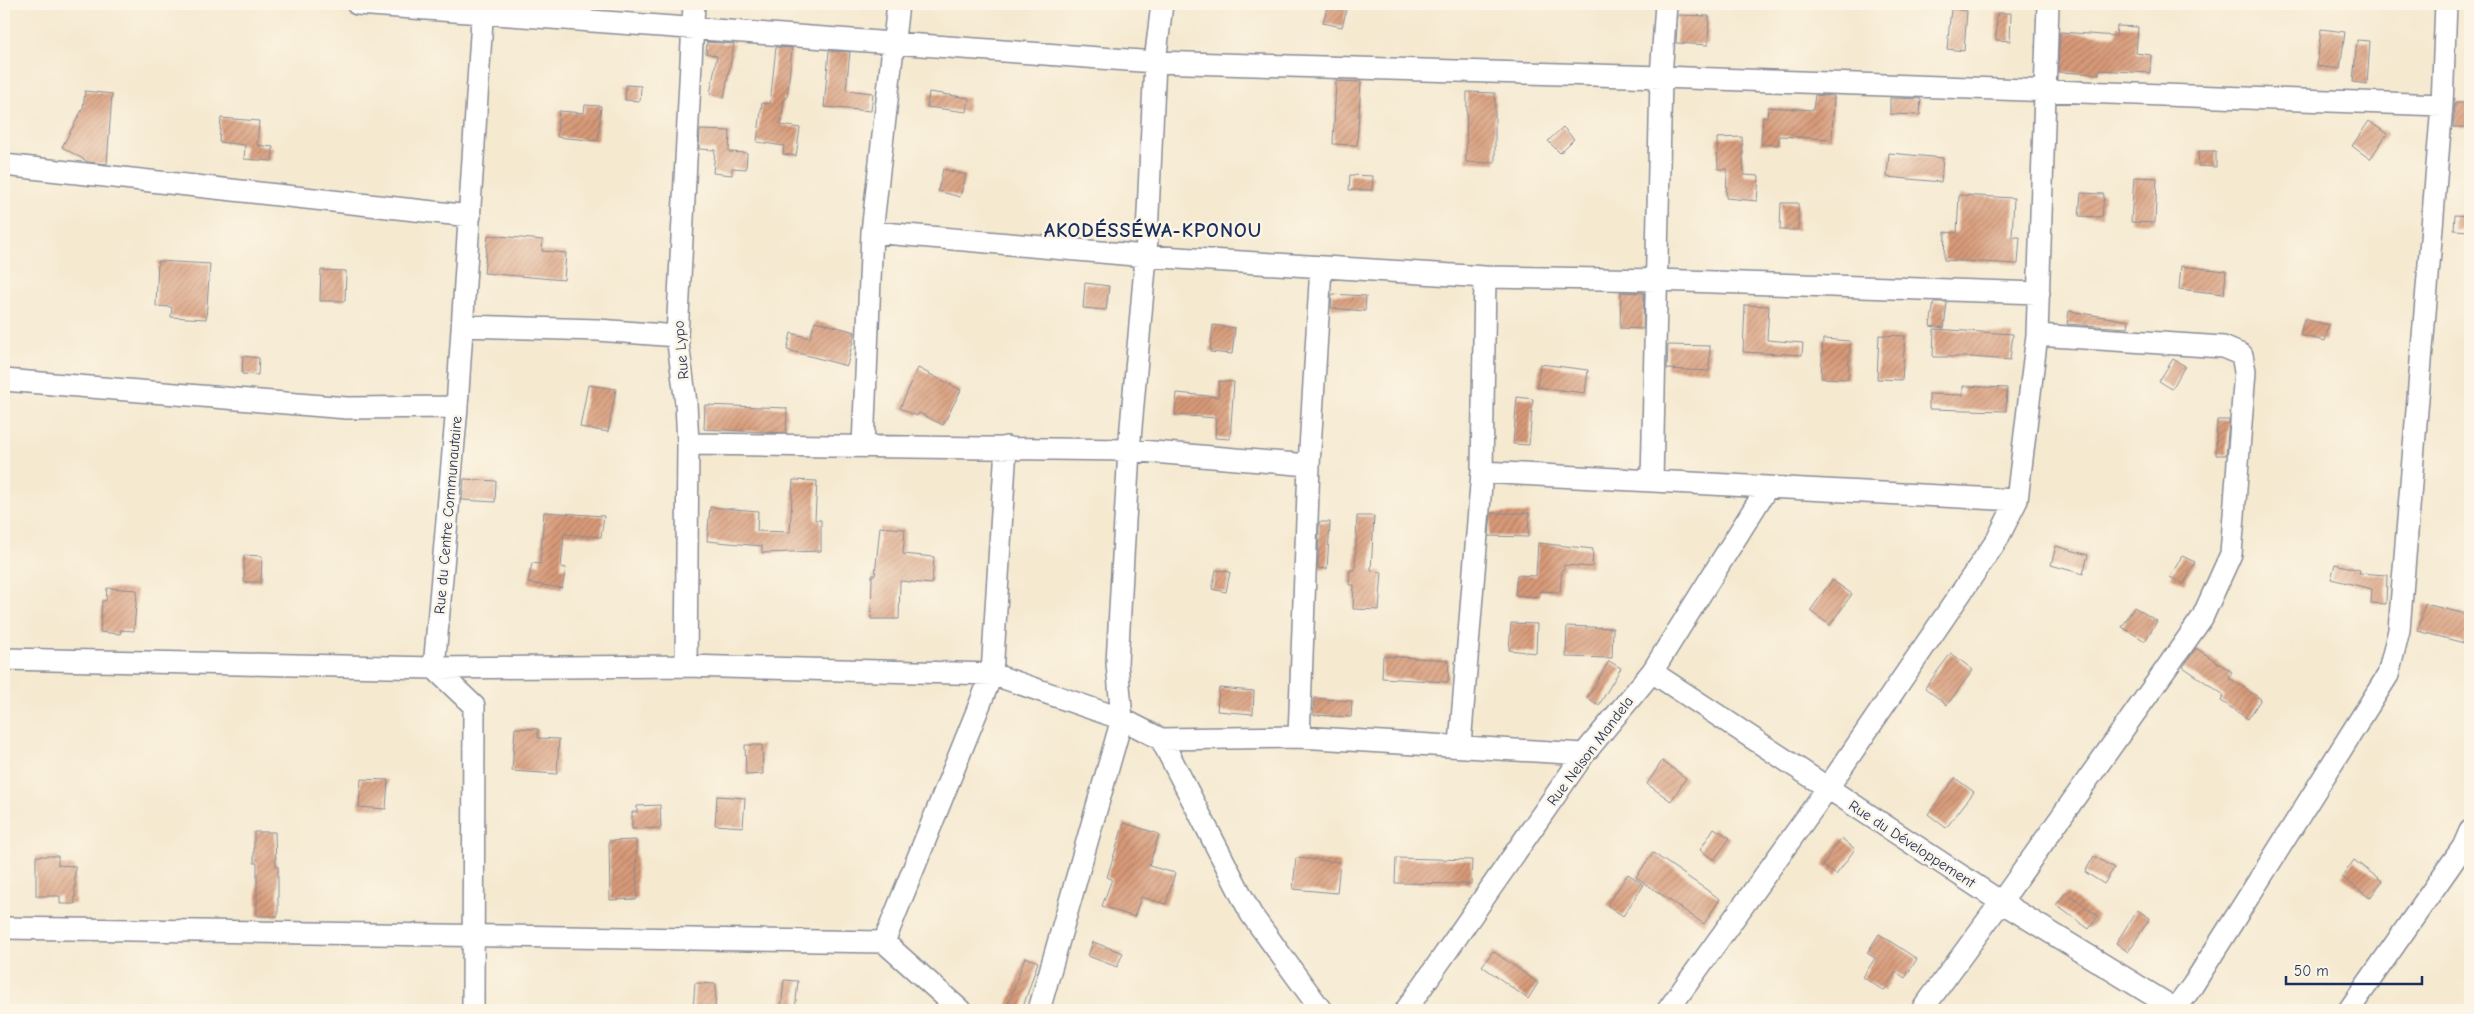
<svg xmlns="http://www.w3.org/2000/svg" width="2474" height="1014" font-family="'Comic Neue',sans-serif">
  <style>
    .building { fill: url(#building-hatch) }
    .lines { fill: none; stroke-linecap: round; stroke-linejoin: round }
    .minor-casing { stroke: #888c97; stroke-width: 24 }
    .minor { stroke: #fff; stroke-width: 21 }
    .labels { text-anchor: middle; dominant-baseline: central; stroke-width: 5; stroke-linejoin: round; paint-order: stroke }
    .street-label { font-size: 15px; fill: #1b2f5e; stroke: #fcf5e5 }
    .district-label { font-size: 20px; font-weight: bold; letter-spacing: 1px; fill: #1b2f5e; stroke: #fcf5e5 }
  </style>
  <defs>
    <pattern id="building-hatch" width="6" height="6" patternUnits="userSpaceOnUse" patternTransform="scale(1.25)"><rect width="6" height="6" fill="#d89a78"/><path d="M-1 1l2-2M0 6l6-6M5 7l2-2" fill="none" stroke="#ae7e66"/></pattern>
  </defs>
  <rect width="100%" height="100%" fill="#fcf5e5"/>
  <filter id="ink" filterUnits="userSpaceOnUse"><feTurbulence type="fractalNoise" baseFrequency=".02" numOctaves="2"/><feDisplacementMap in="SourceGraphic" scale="10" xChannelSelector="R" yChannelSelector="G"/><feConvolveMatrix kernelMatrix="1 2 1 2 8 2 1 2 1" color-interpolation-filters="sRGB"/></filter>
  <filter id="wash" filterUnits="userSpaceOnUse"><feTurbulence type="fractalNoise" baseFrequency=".0096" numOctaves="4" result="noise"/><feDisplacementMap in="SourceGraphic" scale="20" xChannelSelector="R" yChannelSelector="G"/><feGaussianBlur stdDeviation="1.12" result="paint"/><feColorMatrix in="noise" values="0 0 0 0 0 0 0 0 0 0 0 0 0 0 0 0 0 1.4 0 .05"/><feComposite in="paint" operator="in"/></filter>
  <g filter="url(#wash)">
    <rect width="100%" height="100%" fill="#f5e9d0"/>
    <g id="blocks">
      <path class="building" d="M 1328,4 L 1348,4 L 1342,27 L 1323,23 Z
        M 1951,9 L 1967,11 L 1964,51 L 1947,49 Z
        M 1997,13 L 2011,13 L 2010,41 L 1996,40 Z
        M 1678,15 L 1709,16 L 1708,45 L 1676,43 Z
        M 2117,26 L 2138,27 L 2136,53 L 2151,55 L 2150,73 L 2099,70 L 2099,74 L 2058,72 L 2060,32 L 2116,36 Z
        M 2321,29 L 2345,32 L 2340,69 L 2317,66 Z
        M 2357,40 L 2370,41 L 2367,84 L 2353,82 Z
        M 707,42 L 734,44 L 724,98 L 710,94 L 717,56 L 706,53 Z
        M 776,47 L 792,48 L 787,98 L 784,98 L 781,125 L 800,128 L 796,156 L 783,154 L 784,146 L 757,142 L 762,103 L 770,104 Z
        M 829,51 L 850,52 L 846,90 L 873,93 L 871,111 L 824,107 Z
        M 1336,81 L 1361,82 L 1357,145 L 1333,144 Z
        M 626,85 L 641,86 L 640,101 L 625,100 Z
        M 85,91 L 112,94 L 107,164 L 88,162 L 62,147 L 83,108 Z
        M 929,92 L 969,98 L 967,112 L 927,107 Z
        M 1467,92 L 1495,93 L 1495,163 L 1466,162 Z
        M 1815,95 L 1834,96 L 1832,139 L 1779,136 L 1779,145 L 1761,144 L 1763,117 L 1767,117 L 1768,107 L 1813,110 Z
        M 1890,98 L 1921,99 L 1920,115 L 1890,114 Z
        M 2455,103 L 2470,103 L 2470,127 L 2453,127 Z
        M 585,105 L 601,106 L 598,141 L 557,137 L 559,111 L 584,113 Z
        M 221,118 L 259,121 L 257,145 L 273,147 L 272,161 L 244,159 L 245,145 L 219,142 Z
        M 2369,121 L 2387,134 L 2370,159 L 2352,146 Z
        M 1563,127 L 1574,139 L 1560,153 L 1548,141 Z
        M 700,130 L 730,131 L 729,152 L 747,153 L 746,169 L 732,168 L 732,175 L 713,173 L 715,150 L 699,149 Z
        M 1742,137 L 1744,175 L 1759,176 L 1757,201 L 1726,198 L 1727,169 L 1718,169 L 1717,138 Z
        M 2199,151 L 2216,151 L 2216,167 L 2198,166 Z
        M 1889,153 L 1943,158 L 1941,182 L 1887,177 Z
        M 943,169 L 966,175 L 960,197 L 938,191 Z
        M 1350,175 L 1373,176 L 1372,190 L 1349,190 Z
        M 2134,177 L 2157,178 L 2155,223 L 2131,222 Z
        M 2081,193 L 2104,194 L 2102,217 L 2079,216 Z
        M 1959,195 L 2014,198 L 2012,237 L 2020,237 L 2018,264 L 1944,260 L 1945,232 L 1957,233 Z
        M 1781,203 L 1798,203 L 1798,230 L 1780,230 Z
        M 2455,215 L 2470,216 L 2470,231 L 2454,230 Z
        M 488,235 L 543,240 L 542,251 L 566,253 L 564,280 L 484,273 Z
        M 158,261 L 210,264 L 206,319 L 171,317 L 172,307 L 156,306 Z
        M 2181,266 L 2226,271 L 2224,294 L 2179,289 Z
        M 321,270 L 346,271 L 345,301 L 320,301 Z
        M 1085,283 L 1109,286 L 1106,310 L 1083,308 Z
        M 1621,292 L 1644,293 L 1643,329 L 1620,328 Z
        M 1332,294 L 1366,296 L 1365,311 L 1331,308 Z
        M 1934,302 L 1947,302 L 1944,328 L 1930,326 Z
        M 1745,305 L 1769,306 L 1767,340 L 1803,343 L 1802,355 L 1743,352 Z
        M 2069,311 L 2129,321 L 2128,328 L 2067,324 Z
        M 2304,319 L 2329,325 L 2325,341 L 2300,335 Z
        M 815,321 L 855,332 L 847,366 L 787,350 L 791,333 L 810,338 Z
        M 1213,325 L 1235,328 L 1232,354 L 1210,352 Z
        M 1934,329 L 2013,334 L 2010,360 L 1972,357 L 1933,357 Z
        M 1879,335 L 1905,336 L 1902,380 L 1877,379 Z
        M 1823,339 L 1850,341 L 1848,379 L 1821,378 Z
        M 1668,345 L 1710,346 L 1709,371 L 1667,369 Z
        M 243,356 L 259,358 L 258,375 L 242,374 Z
        M 2173,359 L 2185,366 L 2172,389 L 2159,381 Z
        M 1540,364 L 1588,370 L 1585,393 L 1537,387 Z
        M 918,368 L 961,390 L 943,425 L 919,413 L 917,416 L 900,408 Z
        M 1219,381 L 1234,382 L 1230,439 L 1215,438 L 1216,418 L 1175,415 L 1177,393 L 1218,397 Z
        M 588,385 L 616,389 L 608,432 L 580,427 Z
        M 1963,386 L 2007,388 L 2006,411 L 1929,409 L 1929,394 L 1963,395 Z
        M 1517,397 L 1533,399 L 1529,445 L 1513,444 Z
        M 705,405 L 787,408 L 786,433 L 704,429 Z
        M 2217,420 L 2229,420 L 2226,455 L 2216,455 Z
        M 464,479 L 496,481 L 495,502 L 462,500 Z
        M 793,480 L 817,481 L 815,520 L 821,520 L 821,551 L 762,553 L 762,546 L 707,541 L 710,507 L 758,511 L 757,531 L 790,532 Z
        M 544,512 L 604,516 L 601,537 L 564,534 L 561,567 L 566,568 L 562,588 L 528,583 L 532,563 L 540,564 Z
        M 1491,513 L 1529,513 L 1528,537 L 1489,536 Z
        M 1357,516 L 1374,516 L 1371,571 L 1382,572 L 1379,610 L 1353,609 L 1354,585 L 1349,585 L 1350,570 L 1355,570 Z
        M 1319,522 L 1330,522 L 1327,569 L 1318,568 Z
        M 880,527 L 905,529 L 903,554 L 934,557 L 932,584 L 900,581 L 899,619 L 871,619 L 872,575 L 875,575 Z
        M 1538,543 L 1593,549 L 1592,567 L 1564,565 L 1564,569 L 1562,569 L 1560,592 L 1540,591 L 1539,597 L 1515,595 L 1517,575 L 1536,576 Z
        M 2056,546 L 2088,555 L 2083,574 L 2051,565 Z
        M 244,555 L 262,556 L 261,582 L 244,582 Z
        M 2182,556 L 2195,562 L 2184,584 L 2170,577 Z
        M 2335,564 L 2360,570 L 2359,573 L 2387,575 L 2386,604 L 2371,603 L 2372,589 L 2331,579 Z
        M 1216,570 L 1230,572 L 1226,592 L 1212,589 Z
        M 1832,580 L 1852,594 L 1830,625 L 1810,611 Z
        M 107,588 L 137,590 L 134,631 L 121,630 L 120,634 L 100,632 L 102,601 L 106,601 Z
        M 2425,604 L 2470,615 L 2464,643 L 2418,631 Z
        M 2134,607 L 2157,621 L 2145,641 L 2122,627 Z
        M 1511,623 L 1537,624 L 1536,653 L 1509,650 Z
        M 1567,626 L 1613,628 L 1612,658 L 1566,657 Z
        M 2196,648 L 2232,672 L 2229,678 L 2261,699 L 2248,719 L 2221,701 L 2224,695 L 2183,667 Z
        M 1951,653 L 1973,670 L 1947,705 L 1925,688 Z
        M 1383,656 L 1449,660 L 1448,682 L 1382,678 Z
        M 1609,661 L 1621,668 L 1599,705 L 1587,698 Z
        M 1219,688 L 1254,691 L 1253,714 L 1217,711 Z
        M 1314,698 L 1352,701 L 1351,717 L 1313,715 Z
        M 515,728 L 538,729 L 538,738 L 559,739 L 557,774 L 512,771 Z
        M 745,745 L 762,745 L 763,774 L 746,775 Z
        M 1662,761 L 1686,778 L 1671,801 L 1647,784 Z
        M 1955,778 L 1974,792 L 1946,828 L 1928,814 Z
        M 361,779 L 388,780 L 386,809 L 359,807 Z
        M 717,796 L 745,798 L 743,827 L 715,825 Z
        M 660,805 L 661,828 L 632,829 L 632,812 L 637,812 L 637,806 Z
        M 1124,823 L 1159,834 L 1149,866 L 1175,873 L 1166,904 L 1141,897 L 1134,917 L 1102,906 L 1112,879 L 1107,877 Z
        M 1714,828 L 1730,838 L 1714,860 L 1700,850 Z
        M 254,832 L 275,832 L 276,866 L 278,866 L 278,916 L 257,916 L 257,863 L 254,863 Z
        M 1841,838 L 1855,849 L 1836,875 L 1822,865 Z
        M 636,840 L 637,899 L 610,900 L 609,841 Z
        M 1653,853 L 1720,899 L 1704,924 L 1636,877 Z
        M 36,856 L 58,856 L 58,865 L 75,866 L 75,904 L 60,904 L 60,896 L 36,896 Z
        M 2094,856 L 2114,868 L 2104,884 L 2085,872 Z
        M 1296,858 L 1340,862 L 1337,893 L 1293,889 Z
        M 1396,858 L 1472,860 L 1471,884 L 1395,883 Z
        M 2354,860 L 2382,881 L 2370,898 L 2342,877 Z
        M 1628,874 L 1644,885 L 1623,916 L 1607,905 Z
        M 2066,892 L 2098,916 L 2089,929 L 2056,905 Z
        M 2137,910 L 2150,918 L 2128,952 L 2116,943 Z
        M 1879,934 L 1917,959 L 1905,978 L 1896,972 L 1884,991 L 1863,977 L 1875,958 L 1867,953 Z
        M 1093,942 L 1123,953 L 1117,967 L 1088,956 Z
        M 1493,951 L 1538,983 L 1528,999 L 1482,966 Z
        M 1025,957 L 1038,962 L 1022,1010 L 1017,1010 L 1007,1007 Z
        M 784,980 L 798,981 L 795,1010 L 781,1010 Z
        M 695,983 L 716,984 L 715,1010 L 693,1010 Z"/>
    </g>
  </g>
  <g filter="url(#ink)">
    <use href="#blocks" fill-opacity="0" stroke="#888c97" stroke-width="1"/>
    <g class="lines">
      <g class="minor-casing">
        <path id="minor" d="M 357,4 L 1155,62 L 1661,77 L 2442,105
          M 4,165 L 470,216
          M 872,232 L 1146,256 L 1485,277 L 1657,280 L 2039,293
          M 463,326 L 598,330 L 677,336
          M 4,380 L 347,408 L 457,407
          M 688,444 L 1129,450 L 1309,465
          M 863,446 L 872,232 L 898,4
          M 1482,472 L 2017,500
          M 1652,481 L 1661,77 L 1666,4
          M 4,659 L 434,668 L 686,666 L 992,674 L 1122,719 L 1161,739 L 1299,737 L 1584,754
          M 686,666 L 688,444 L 686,403 L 677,336 L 694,4
          M 1652,672 L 2001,902 L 2177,1010
          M 1299,737 L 1309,465 L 1321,267
          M 1161,739 L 1251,914 L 1321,1010
          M 1460,745 L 1482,472 L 1485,277
          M 4,928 L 884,942 L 960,1010
          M 884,942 L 992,674 L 1006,447
          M 473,1010 L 474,706 L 434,668 L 457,407 L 483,4
          M 1039,1010 L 1122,719 L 1117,663 L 1129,450 L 1146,256 L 1155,62 L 1162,4
          M 1406,1010 L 1584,754 L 1652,672 L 1767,488
          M 1668,1010 L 1827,789 L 1997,540 L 2017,500 L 2037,335 L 2048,4
          M 1922,1010 L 2001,902 L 2202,618 L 2231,554 L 2245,371 L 2242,355 L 2223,347 L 2037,335
          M 2175,1010 L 2193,985 L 2388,675 L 2399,630 L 2442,105 L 2446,4
          M 2349,1010 L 2463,847 L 2470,831"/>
      </g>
      <use href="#minor" class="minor"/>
    </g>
  </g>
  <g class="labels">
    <g class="street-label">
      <text transform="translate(681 350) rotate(-95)">Rue Lypo</text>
      <text transform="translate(448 515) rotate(-85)">Rue du Centre Communautaire</text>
      <text transform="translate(1590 751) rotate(-53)">Rue Nelson Mandela</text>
      <text transform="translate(1912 844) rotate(33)">Rue du Développement</text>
    </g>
    <g class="district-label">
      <text x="1153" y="230">AKODÉSSÉWA-KPONOU</text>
    </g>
  </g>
  <rect width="2474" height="1014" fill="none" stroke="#fcf5e5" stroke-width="20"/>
  <path d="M2286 976v8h136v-8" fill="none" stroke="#1b2f5e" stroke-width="2.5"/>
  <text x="2294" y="976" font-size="15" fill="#1b2f5e" stroke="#fcf5e5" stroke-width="4" paint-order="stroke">50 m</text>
</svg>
